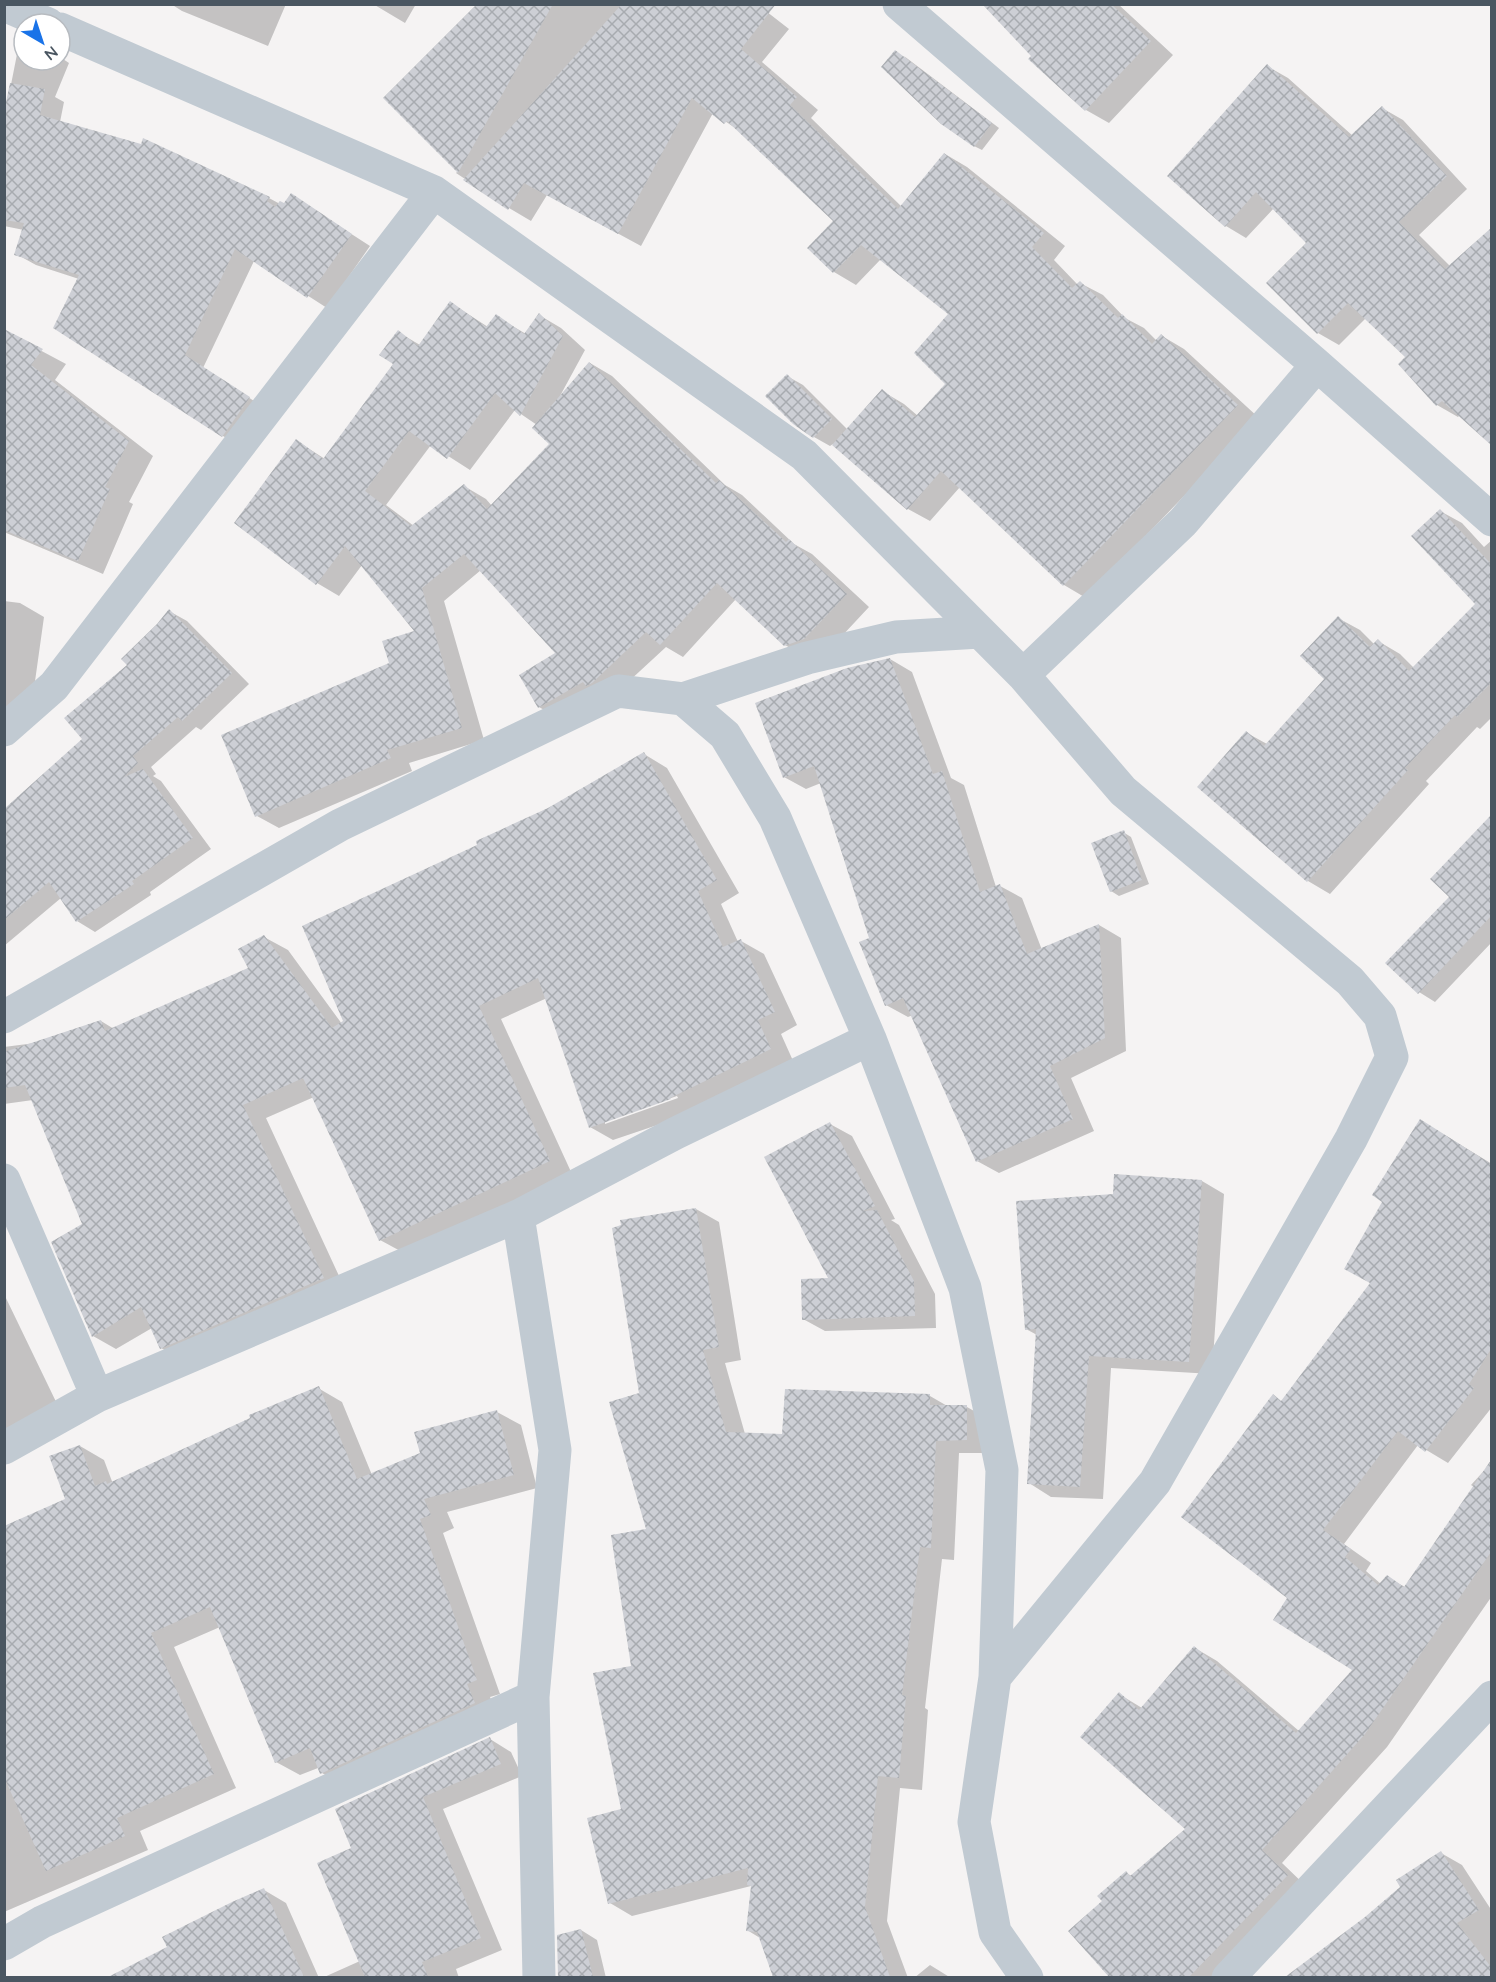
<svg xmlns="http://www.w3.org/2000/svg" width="1496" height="1982" font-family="Quicksand,sans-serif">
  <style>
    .shadow { fill: #0003; fill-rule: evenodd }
    .building { fill: url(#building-cross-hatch) }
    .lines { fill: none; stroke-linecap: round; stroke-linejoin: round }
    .minor { stroke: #c1cad2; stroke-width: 33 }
  </style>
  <defs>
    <pattern id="building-cross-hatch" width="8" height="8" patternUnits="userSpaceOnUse" patternTransform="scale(1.5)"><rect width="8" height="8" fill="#cdcfd5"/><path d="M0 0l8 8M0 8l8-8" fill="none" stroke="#a8abb0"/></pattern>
  </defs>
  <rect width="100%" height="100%" fill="#f5f3f3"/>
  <path class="shadow" d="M 171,4 L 286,4 L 268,46 L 182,11 Z
    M 373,4 L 416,4 L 405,23 Z
    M 479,4 L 757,4 L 789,29 L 762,62 L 818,110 L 811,118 L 902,207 L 945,154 L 967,167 L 1065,246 L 1054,260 L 1078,285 L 1080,283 L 1103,295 L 1125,318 L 1144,328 L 1157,341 L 1162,336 L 1184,349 L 1259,418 L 1086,598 L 1064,585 L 960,487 L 930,521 L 908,509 L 833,444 L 830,446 L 814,437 L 787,376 L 803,385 L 848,430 L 882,391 L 904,404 L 918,416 L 947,384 L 950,314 L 881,259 L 856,285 L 834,272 L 835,221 L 741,132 L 713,113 L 641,246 L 547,195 L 531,221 L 509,208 L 456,173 L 458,171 Z
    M 984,4 L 1118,4 L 1173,55 L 1109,123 L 1086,110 L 1030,59 L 1033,56 Z
    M 20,39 L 24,41 L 24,60 L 60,60 L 60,57 L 69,63 L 55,97 L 64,102 L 60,122 L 269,198 L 280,204 L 284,205 L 291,195 L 370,246 L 327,308 L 254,261 L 203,368 L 268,410 L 242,447 L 223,436 L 79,279 L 36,265 L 16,254 L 24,230 L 4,226 L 4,120 Z
    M 904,56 L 999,128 L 982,150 L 974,146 Z
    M 1267,66 L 1288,78 L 1353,136 L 1382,108 L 1403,120 L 1467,189 L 1419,235 L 1450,266 L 1492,230 L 1492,443 L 1460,415 L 1458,417 L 1437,405 L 1407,357 L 1366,318 L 1339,345 L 1318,333 L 1268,283 L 1309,243 L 1274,208 L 1246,238 L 1226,226 Z
    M 451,303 L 488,327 L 496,316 L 526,334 L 539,315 L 561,328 L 585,350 L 560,396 L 590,363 L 612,376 L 725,485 L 742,495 L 794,544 L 812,554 L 869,607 L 827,652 L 808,658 L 785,645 L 736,599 L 683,657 L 666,647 L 614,695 L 561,720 L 539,707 L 558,653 L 481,570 L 444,601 L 484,740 L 409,763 L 412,771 L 279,828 L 257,816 L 417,632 L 362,565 L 339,596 L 317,583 L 297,441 L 325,459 L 395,364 L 398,332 L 420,345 ZM 515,410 L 537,425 L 551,444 L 492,506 L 486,499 L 464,486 L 414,526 L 386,505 L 431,445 L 470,470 Z
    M 6,332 L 66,364 L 55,380 L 153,456 L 129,502 L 133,504 L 103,574 L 4,532 Z
    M 1440,511 L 1462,523 L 1484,547 L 1492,540 L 1492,717 L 1480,729 L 1477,727 L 1426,781 L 1429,784 L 1330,894 L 1308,881 L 1247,733 L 1267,744 L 1326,679 L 1338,618 L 1360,630 L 1375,645 L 1378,641 L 1400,654 L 1414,668 L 1477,604 Z
    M 4,601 L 20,603 L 44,617 L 30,717 L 4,735 Z
    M 169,611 L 187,621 L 249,684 L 201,730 L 196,727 L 151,767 L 156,774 L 153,776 L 161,781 L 211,849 L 150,892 L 151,895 L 95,932 L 77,921 L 61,898 L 4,946 L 4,811 L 86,737 L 129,665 Z
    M 890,659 L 912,672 L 951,778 L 964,785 L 996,887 L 1000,886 L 1022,898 L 1042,950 L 1099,925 L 1121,938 L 1126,1051 L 1071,1078 L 1094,1131 L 999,1173 L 977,1161 L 913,1015 L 908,1017 L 886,1005 L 871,939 L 821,783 L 806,789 L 784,777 Z
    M 644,754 L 667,768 L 739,893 L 721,904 L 738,942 L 741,941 L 764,954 L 797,1025 L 781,1034 L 794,1063 L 693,1113 L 613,1140 L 590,1127 L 547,998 L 501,1019 L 572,1174 L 404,1253 L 380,1240 L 314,1097 L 266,1118 L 346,1291 L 185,1361 L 161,1348 L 152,1328 L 116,1349 L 93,1336 L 83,1225 L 33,1100 L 4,1104 L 4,1047 L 35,1043 L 101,1021 L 114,1029 L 250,969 L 264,937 L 288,950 L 342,1024 L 479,846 L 549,810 ZM 677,1096 L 678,1098 L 605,1124 L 605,1121 Z
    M 1123,832 L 1131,837 L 1149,884 L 1119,896 L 1111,891 Z
    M 1478,832 L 1492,840 L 1492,942 L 1435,1002 L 1419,992 L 1451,897 Z
    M 830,1124 L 852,1136 L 895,1219 L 891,1220 L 899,1225 L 935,1294 L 936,1328 L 825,1331 L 803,1319 L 831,1280 Z
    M 1443,1134 L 1492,1164 L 1492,1407 L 1448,1463 L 1418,1445 L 1344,1544 L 1371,1563 L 1366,1571 L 1381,1584 L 1387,1577 L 1405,1587 L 1474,1487 L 1471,1485 L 1492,1462 L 1492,1596 L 1387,1747 L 1282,1863 L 1309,1889 L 1223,1978 L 1111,1978 L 1070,1931 L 1104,1901 L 1126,1873 L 1132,1876 L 1187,1829 L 1119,1694 L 1142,1708 L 1195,1648 L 1217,1661 L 1299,1731 L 1354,1670 L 1289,1598 L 1282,1402 L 1372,1283 Z
    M 1202,1181 L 1224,1194 L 1212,1374 L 1111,1368 L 1103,1499 L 1051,1497 L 1029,1483 L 1037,1335 L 1026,1329 L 1114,1196 Z
    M 696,1209 L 719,1222 L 741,1360 L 725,1363 L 745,1434 L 784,1436 L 930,1396 L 949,1407 L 967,1407 L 990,1420 L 990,1453 L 959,1453 L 954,1560 L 942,1559 L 925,1708 L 928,1710 L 922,1790 L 900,1788 L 887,1921 L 908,1978 L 775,1978 L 760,1938 L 747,1930 L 753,1887 L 751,1886 L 632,1916 L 610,1903 L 622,1810 L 632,1667 L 648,1531 L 641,1395 Z
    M 4,1294 L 60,1410 L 4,1438 Z
    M 318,1388 L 342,1402 L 372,1475 L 422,1454 L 497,1412 L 521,1425 L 537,1488 L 447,1512 L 454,1528 L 443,1533 L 500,1694 L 490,1697 L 498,1716 L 345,1786 L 322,1773 L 318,1768 L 300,1775 L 276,1762 L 220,1627 L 174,1647 L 236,1788 L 140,1831 L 148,1850 L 4,1912 L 4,1534 L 67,1500 L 80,1446 L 104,1460 L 113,1484 Z
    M 490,1739 L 511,1752 L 522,1776 L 443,1809 L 502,1950 L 456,1969 L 459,1978 L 322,1978 L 360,1961 L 353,1848 Z
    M 1441,1853 L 1462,1865 L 1492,1911 L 1492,1978 L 1315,1978 L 1321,1973 L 1366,1918 Z
    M 264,1890 L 286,1903 L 319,1978 L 111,1978 L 169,1948 Z
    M 581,1930 L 597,1940 L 606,1978 L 558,1978 L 558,1936 Z
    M 930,1965 L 951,1978 L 914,1978 Z"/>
  <path class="building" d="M 477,4 L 553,4 L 458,173 L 383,98 Z
    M 622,4 L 776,4 L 741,49 L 797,97 L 790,105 L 898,209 L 944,153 L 1044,233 L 1032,247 L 1072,288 L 1080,281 L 1118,318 L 1122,314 L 1152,344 L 1161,334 L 1238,405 L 1063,586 L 941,471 L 907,510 L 832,445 L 882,389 L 915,417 L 945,384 L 914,353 L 948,314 L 861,245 L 833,273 L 807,248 L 833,221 L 727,121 L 724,124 L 692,98 L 618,234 L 524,183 L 508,210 L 463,180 Z
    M 982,4 L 1111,4 L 1151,41 L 1085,111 L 1028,59 L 1031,56 Z
    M 895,50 L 992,123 L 974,147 L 941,124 L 881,67 Z
    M 1267,64 L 1349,137 L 1382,106 L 1447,176 L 1399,222 L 1445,269 L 1491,228 L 1491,445 L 1442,401 L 1436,406 L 1398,364 L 1405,357 L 1348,303 L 1317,334 L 1266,283 L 1306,243 L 1256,192 L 1225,227 L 1167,176 Z
    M 10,83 L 45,89 L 40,115 L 141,144 L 143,138 L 270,197 L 267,201 L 275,207 L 280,201 L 284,203 L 291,193 L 352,234 L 307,298 L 235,249 L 185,355 L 250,397 L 222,437 L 53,328 L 79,275 L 14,255 L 24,223 L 4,220 L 4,112 Z
    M 450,301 L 486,327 L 496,314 L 524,334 L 539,313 L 563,336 L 520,416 L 495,393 L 447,459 L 409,431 L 365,491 L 411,526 L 464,484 L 487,509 L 549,444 L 532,428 L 589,362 L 716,483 L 719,480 L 786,542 L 789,539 L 847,594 L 804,639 L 784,646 L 717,583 L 660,645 L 646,632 L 592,683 L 586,686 L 583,682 L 538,708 L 519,675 L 555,653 L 464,554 L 422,588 L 462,728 L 387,750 L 391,758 L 255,817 L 221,735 L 389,663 L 382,641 L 414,631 L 345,546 L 316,585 L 234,523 L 296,439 L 323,459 L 393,364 L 379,355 L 398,330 L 418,346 Z
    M 4,329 L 43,349 L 31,365 L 129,441 L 105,487 L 110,489 L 78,561 L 4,530 Z
    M 787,374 L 832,419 L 813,438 L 793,424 L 765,396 Z
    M 1440,509 L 1491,564 L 1491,683 L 1457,717 L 1455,715 L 1405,768 L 1408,770 L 1307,882 L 1197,787 L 1246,731 L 1264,746 L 1324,679 L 1300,656 L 1338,616 L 1370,647 L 1378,639 L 1409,671 L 1475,604 L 1411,536 Z
    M 169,609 L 232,673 L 182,721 L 178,717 L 133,756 L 138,763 L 124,777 L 143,769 L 193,838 L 132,881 L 134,884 L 76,922 L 49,882 L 4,920 L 4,809 L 82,739 L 64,718 L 127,665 L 121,659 L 157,624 Z
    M 890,658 L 933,774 L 942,771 L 980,892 L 1000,884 L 1027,954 L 1099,924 L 1105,1038 L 1050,1066 L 1073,1119 L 976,1162 L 903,998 L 885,1006 L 859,942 L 869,938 L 814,766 L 783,778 L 755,703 L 847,668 Z
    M 644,752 L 717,880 L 698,891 L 723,947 L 741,939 L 775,1012 L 758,1020 L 771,1049 L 670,1098 L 671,1099 L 589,1128 L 538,978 L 479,1006 L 550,1161 L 379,1241 L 303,1078 L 243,1105 L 324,1278 L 160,1349 L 141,1307 L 92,1337 L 51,1242 L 82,1224 L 25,1085 L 4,1088 L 4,1052 L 101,1020 L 105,1031 L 248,968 L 238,949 L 264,935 L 332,1028 L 343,1021 L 302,926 L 477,845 L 476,841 L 548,808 Z
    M 1491,815 L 1491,916 L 1418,994 L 1385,963 L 1449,897 L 1430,879 Z
    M 1124,830 L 1142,880 L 1110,892 L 1091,843 Z
    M 1420,1119 L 1491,1164 L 1491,1349 L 1469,1384 L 1474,1388 L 1425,1452 L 1398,1431 L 1323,1530 L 1351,1549 L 1345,1557 L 1378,1585 L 1387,1575 L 1404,1587 L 1491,1460 L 1491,1552 L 1365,1734 L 1262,1850 L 1288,1875 L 1189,1977 L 1109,1977 L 1068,1931 L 1102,1901 L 1097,1896 L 1126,1871 L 1130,1876 L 1185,1829 L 1080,1737 L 1119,1692 L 1139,1710 L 1194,1646 L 1296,1733 L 1352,1670 L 1273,1620 L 1287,1598 L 1181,1517 L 1273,1394 L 1281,1401 L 1370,1283 L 1344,1269 L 1382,1202 L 1372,1195 Z
    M 830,1122 L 875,1206 L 863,1211 L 877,1210 L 914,1281 L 915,1316 L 802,1320 L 801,1279 L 828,1278 L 764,1157 Z
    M 1114,1174 L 1202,1180 L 1189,1362 L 1089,1356 L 1080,1487 L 1027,1484 L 1036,1329 L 1025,1330 L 1016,1201 L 1113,1194 Z
    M 696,1208 L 719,1347 L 703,1350 L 726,1432 L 782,1434 L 785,1389 L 930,1394 L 930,1405 L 967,1405 L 967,1440 L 936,1441 L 931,1548 L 920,1547 L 902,1695 L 906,1696 L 899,1778 L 878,1776 L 865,1907 L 890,1977 L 773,1977 L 757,1932 L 746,1931 L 751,1886 L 747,1885 L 748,1868 L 608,1904 L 587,1818 L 621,1809 L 593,1673 L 631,1666 L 611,1535 L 646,1529 L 609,1402 L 639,1393 L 612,1228 L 621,1225 L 620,1220 Z
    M 319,1386 L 357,1479 L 420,1453 L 414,1432 L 497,1410 L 514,1475 L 424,1499 L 431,1515 L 420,1519 L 477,1680 L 467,1684 L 475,1703 L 320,1774 L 310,1748 L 275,1763 L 210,1607 L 151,1633 L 214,1774 L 117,1818 L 125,1836 L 46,1871 L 4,1777 L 4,1526 L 65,1499 L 49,1456 L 80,1445 L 95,1486 L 106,1481 L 107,1484 L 250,1418 L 249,1415 Z
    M 490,1737 L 501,1764 L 423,1797 L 481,1938 L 422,1962 L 428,1977 L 365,1977 L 317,1863 L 351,1848 L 335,1809 Z
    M 1441,1851 L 1479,1910 L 1457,1923 L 1491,1967 L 1491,1977 L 1285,1977 L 1365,1917 L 1400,1887 L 1396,1880 Z
    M 264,1888 L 304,1977 L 108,1977 L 167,1947 L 162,1937 L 232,1902 Z
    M 581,1929 L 593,1977 L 558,1977 L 557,1935 Z"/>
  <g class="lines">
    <path class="minor" d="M 899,4 L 1317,365 L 1492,520
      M 4,5 L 48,24
      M 60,29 L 434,192 L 804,455 L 1023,675 L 1123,791 L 1350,981 L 1380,1016 L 1392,1057 L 1351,1139 L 1155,1482 L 995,1677
      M 1023,675 L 1183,522 L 1317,365
      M 683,699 L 807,658 L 896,637 L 980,632
      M 4,730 L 54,686 L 434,192
      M 4,1017 L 340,825 L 618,691 L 683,699 L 725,735 L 775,818 L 870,1039 L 965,1288 L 1002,1470 L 995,1677 L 974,1822 L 995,1932 L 1027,1978
      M 4,1180 L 97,1396
      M 518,1216 L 555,1450 L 533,1697 L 539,1978
      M 4,1448 L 97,1396 L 518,1216 L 676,1133 L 870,1039
      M 4,1944 L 42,1922 L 533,1697
      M 1228,1978 L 1492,1697"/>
  </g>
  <rect width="1496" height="1982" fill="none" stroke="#4a5661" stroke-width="12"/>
  <g transform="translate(42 42) rotate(141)"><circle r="28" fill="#ffffff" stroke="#b7bbc0" stroke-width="1.5"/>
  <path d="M0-4.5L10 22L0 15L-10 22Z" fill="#1a73e8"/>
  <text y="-9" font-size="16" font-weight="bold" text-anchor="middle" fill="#4a5661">N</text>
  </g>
</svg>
